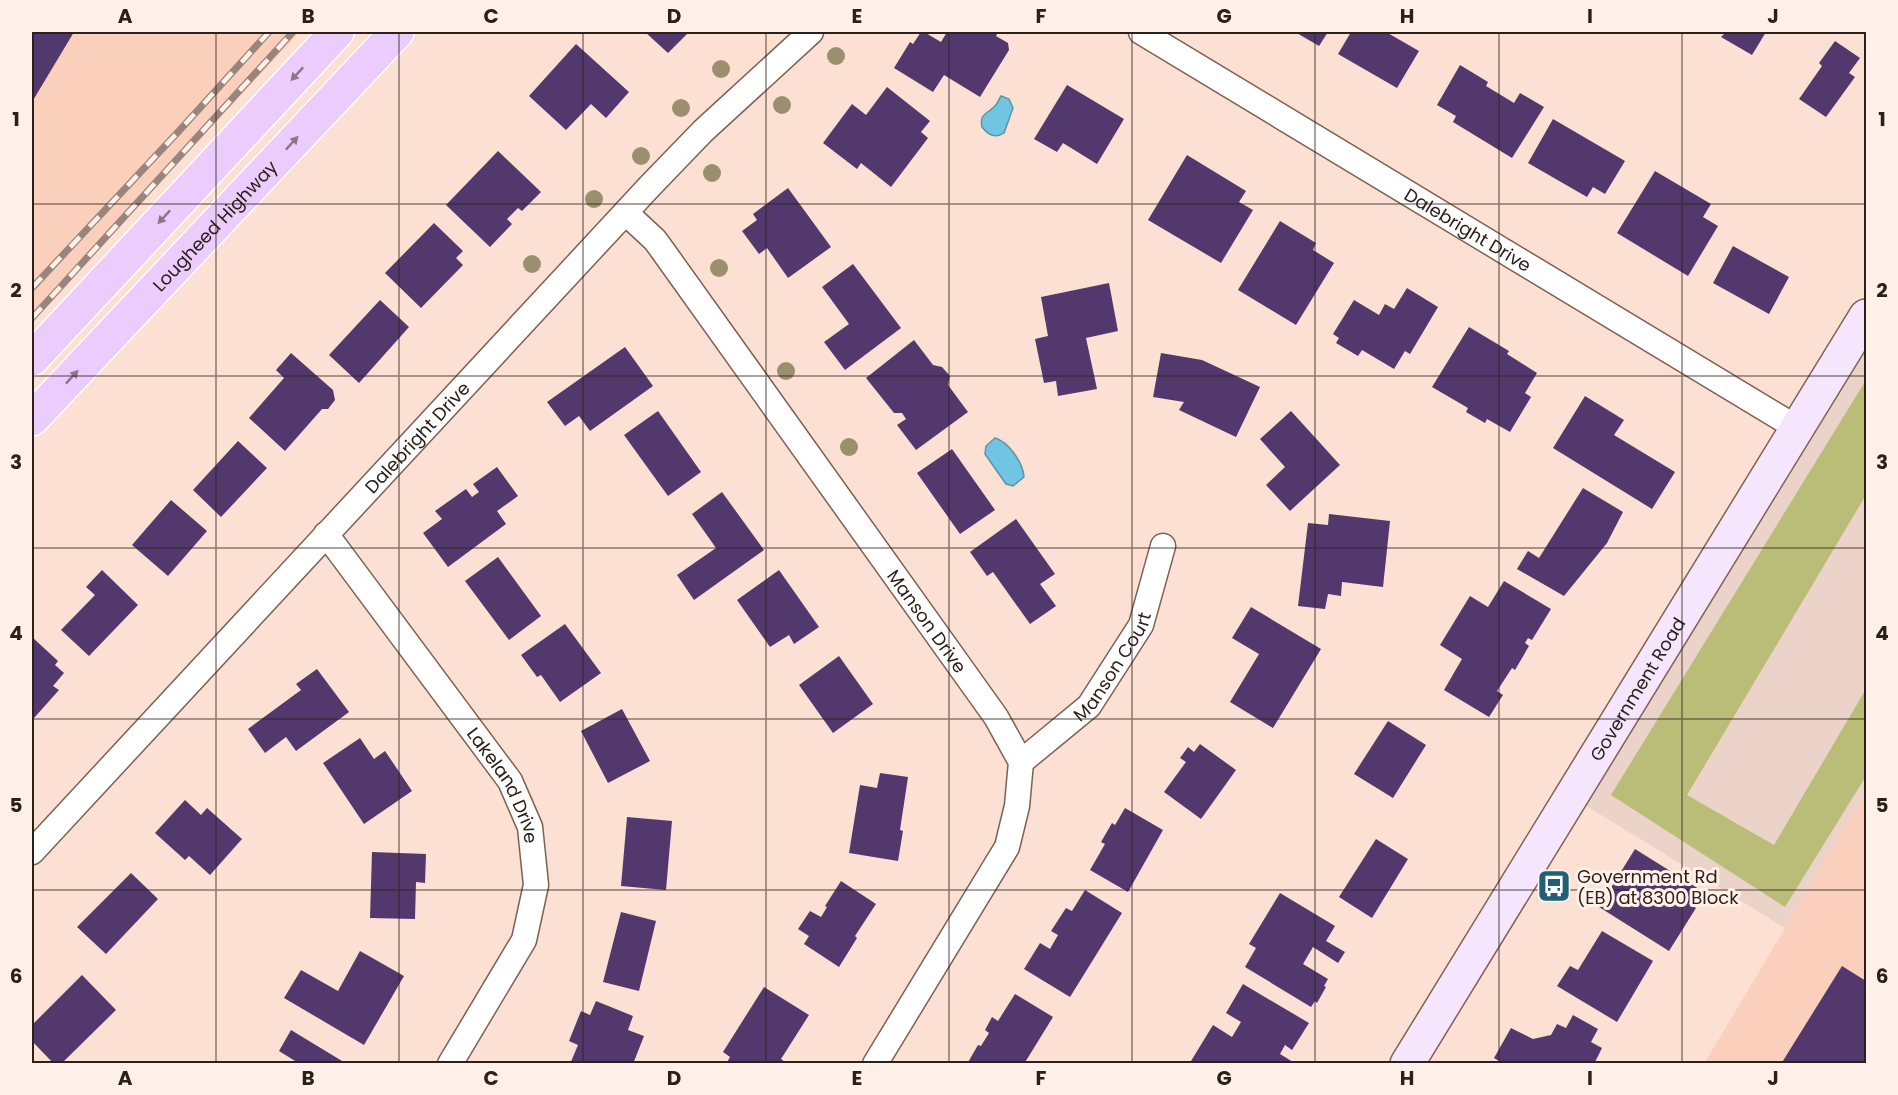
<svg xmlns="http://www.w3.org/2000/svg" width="1898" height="1095" font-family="Poppins,sans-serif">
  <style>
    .commercial { fill: #ebd3c9 }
    .built { fill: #fad0bc }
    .forest { fill: #b9bd77 }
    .water { fill: #71c5e2; stroke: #5c94a6; stroke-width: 1.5 }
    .building { fill: #52386d }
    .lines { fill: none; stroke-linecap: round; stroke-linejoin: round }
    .street-casing { stroke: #7f6153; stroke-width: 27 }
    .secondary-casing { stroke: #7f6153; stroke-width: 36 }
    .primary-casing { stroke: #fff; stroke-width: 36 }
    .street { stroke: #fff; stroke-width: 24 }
    .secondary { stroke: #f5e6fe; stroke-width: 33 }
    .primary { stroke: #ebccfc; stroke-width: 33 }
    .rail-casing { stroke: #99857b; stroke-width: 7 }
    .rail { stroke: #fff1ea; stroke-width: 4.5; stroke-dasharray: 14; stroke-linecap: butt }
    .tree { fill: #9b906d }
    .oneway { fill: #8c768b }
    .grid { fill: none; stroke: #2c201a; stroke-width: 1.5; stroke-opacity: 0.55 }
    .labels { text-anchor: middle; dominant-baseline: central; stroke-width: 6; stroke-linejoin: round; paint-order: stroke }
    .street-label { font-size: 18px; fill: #2c201a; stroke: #fff1ea }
    .poi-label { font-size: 18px; fill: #2c201a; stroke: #fff1ea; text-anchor: start }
    .neatline { fill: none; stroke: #2c201a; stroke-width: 2 }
    .grid-label { font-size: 20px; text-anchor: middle; font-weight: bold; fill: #2c201a }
  </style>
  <rect width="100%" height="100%" fill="#fce0d3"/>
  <path class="commercial" d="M 1866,345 L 1866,792 L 1785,928 L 1585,805 Z"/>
  <path class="built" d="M 32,32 L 300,32 L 32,319 Z
    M 1866,792 L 1866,1063 L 1704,1064 Z"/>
  <path class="forest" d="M 1866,380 L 1866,495 L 1687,795 L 1774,845 L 1866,689 L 1866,776 L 1785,907 L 1611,795 Z"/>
  <path class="water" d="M 1001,96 L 1009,99 L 1013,108 L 1004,133 C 995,139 988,135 982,127 C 979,114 987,114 995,106 C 998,103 999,99 1001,96 Z
    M 995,438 C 1009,442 1023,463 1024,477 L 1013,486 L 1006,484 L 985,454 L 986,446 Z"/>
  <path class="building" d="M 32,32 L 74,32 L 32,102 Z
    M 645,32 L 689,32 L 668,53 Z
    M 921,32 L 924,32 L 941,42 L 947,32 L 998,32 L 996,36 L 1008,43 L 1009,50 L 980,97 L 944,75 L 933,92 L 894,68 L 910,42 L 913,44 Z
    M 1295,32 L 1328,32 L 1319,46 Z
    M 1351,32 L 1386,32 L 1419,51 L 1397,88 L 1338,54 Z
    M 1720,32 L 1766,32 L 1752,55 L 1721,37 L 1724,34 Z
    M 1835,41 L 1860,58 L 1849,73 L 1855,77 L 1826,117 L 1799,99 L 1822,66 L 1819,63 Z
    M 576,44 L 629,92 L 606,118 L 591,104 L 566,130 L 529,96 Z
    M 1460,65 L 1488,82 L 1486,86 L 1514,103 L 1520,93 L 1544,107 L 1512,158 L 1453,122 L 1456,116 L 1437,105 Z
    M 1067,85 L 1124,119 L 1097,164 L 1063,143 L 1057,152 L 1034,139 Z
    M 887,87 L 930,121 L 921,132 L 928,138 L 891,187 L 861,163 L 857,169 L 823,143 L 852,104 L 866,115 Z
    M 1553,119 L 1625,161 L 1605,194 L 1593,187 L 1587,197 L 1528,163 Z
    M 498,151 L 541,192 L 522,211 L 518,208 L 507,219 L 512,224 L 490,247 L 446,205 Z
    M 1187,155 L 1246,191 L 1239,202 L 1253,210 L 1221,263 L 1148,220 Z
    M 1655,171 L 1711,204 L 1703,217 L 1718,226 L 1688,276 L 1617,233 Z
    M 788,188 L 831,247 L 788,278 L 767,248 L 759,254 L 742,231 L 757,220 L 753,214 Z
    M 1280,221 L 1316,243 L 1313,250 L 1334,263 L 1296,325 L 1238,290 Z
    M 434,223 L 463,251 L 456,258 L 463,265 L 421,308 L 385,273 Z
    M 1733,246 L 1789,277 L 1769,314 L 1713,283 Z
    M 853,264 L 901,328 L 845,370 L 824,342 L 849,324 L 822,287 Z
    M 1109,283 L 1118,331 L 1086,338 L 1097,389 L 1058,396 L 1056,381 L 1044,383 L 1035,339 L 1048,336 L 1041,297 Z
    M 1407,288 L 1438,307 L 1410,354 L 1405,351 L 1394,369 L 1362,350 L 1358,356 L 1336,343 L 1339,338 L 1333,334 L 1354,300 L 1379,315 L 1385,304 L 1394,309 Z
    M 380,300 L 409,327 L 359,383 L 329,355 Z
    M 1469,327 L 1509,351 L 1507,354 L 1537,373 L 1525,393 L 1531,397 L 1510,432 L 1487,419 L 1485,423 L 1466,412 L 1468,408 L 1432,387 Z
    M 914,340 L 933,365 L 942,367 L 950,376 L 948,385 L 968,412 L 916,450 L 897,425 L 906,419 L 902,413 L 894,413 L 866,378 Z
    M 625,347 L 653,386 L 590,431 L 579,416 L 565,426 L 547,402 Z
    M 291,353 L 333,390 L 335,400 L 328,409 L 322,409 L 285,451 L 249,418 L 284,378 L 276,370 Z
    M 1161,353 L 1202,360 L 1260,387 L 1236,437 L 1179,410 L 1184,402 L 1153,397 Z
    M 1585,396 L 1624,420 L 1614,435 L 1675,472 L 1652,509 L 1553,448 Z
    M 658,411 L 701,472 L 668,496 L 624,435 Z
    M 1291,411 L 1340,465 L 1290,511 L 1266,485 L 1285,467 L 1260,439 Z
    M 238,441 L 267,468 L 221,517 L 193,490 Z
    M 952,449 L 995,510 L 960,534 L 917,473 Z
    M 497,467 L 518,496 L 497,511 L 506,524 L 448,567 L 423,533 L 442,519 L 435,511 L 466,489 L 472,497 L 479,492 L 473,484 Z
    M 1583,488 L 1623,512 L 1607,543 L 1564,596 L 1517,569 L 1528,551 L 1539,558 Z
    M 722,492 L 764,550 L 694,600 L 677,575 L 716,548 L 692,514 Z
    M 171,500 L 207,531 L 168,576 L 132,545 Z
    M 1329,514 L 1390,521 L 1383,587 L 1342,582 L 1341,596 L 1328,594 L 1325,609 L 1298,606 L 1308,523 L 1328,525 Z
    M 1016,519 L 1055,574 L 1040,584 L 1056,606 L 1030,624 L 993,572 L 987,576 L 970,552 Z
    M 498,557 L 541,616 L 509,640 L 465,581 Z
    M 102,570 L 138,605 L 89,656 L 61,630 L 95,595 L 86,587 Z
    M 779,570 L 819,627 L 794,644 L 789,635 L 770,647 L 737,600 Z
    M 1504,581 L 1551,609 L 1532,640 L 1528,638 L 1525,643 L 1529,646 L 1515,670 L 1512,668 L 1497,691 L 1503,695 L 1489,717 L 1444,690 L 1462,659 L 1440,645 L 1470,596 L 1488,607 Z
    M 1251,607 L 1321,649 L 1273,728 L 1230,702 L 1259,654 L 1232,638 Z
    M 565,624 L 601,673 L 560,702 L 541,675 L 537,677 L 521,655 Z
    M 32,637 L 58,661 L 55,665 L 64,673 L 53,686 L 59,690 L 34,718 L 32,716 Z
    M 839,656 L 873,704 L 833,733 L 799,685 Z
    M 317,669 L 349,712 L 296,751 L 286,737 L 265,753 L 248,729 L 301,690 L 296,684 Z
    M 622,709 L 650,761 L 608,783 L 581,731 Z
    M 1388,721 L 1426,745 L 1393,798 L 1354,774 Z
    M 360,738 L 374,759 L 385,751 L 412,791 L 364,824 L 323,763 Z
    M 1200,744 L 1236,770 L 1201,819 L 1164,792 L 1186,762 L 1180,758 L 1188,747 L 1194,752 Z
    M 880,773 L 908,777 L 900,830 L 903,831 L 898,861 L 849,853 L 860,785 L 877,788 Z
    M 185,800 L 201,815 L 207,808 L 242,839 L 210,875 L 189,856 L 185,860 L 155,833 Z
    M 1125,808 L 1163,830 L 1128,892 L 1090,870 L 1105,844 L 1101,842 L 1112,823 L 1115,825 Z
    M 627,817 L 672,821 L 666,890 L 621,886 Z
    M 1376,839 L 1408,859 L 1372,918 L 1339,897 Z
    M 1635,849 L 1699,889 L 1689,904 L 1696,908 L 1669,951 L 1599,907 Z
    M 372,852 L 426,854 L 425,883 L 416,882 L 415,919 L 370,918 Z
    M 131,873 L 158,899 L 106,954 L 77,927 Z
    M 841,881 L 876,904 L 855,936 L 857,938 L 839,967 L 804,944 L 809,936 L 798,929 L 810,911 L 821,917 L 827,907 L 825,906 Z
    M 1085,890 L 1122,913 L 1070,997 L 1024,969 L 1040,943 L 1050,949 L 1058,935 L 1051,931 L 1066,908 L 1072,911 Z
    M 1280,893 L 1335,926 L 1326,941 L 1345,952 L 1338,963 L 1313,947 L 1303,964 L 1328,979 L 1324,986 L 1326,987 L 1317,1003 L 1315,1001 L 1311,1007 L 1245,967 L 1256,948 L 1249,944 Z
    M 621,912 L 656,921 L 639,991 L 603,982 Z
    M 1602,931 L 1653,961 L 1617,1022 L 1557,986 L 1570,966 L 1578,970 Z
    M 360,951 L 404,976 L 364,1045 L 284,998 L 301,970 L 338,991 Z
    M 1842,966 L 1866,981 L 1866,1064 L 1781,1064 Z
    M 82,975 L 116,1010 L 61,1064 L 54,1064 L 32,1041 L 32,1025 Z
    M 1243,984 L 1309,1023 L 1292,1050 L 1285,1045 L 1280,1054 L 1293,1062 L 1292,1064 L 1196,1064 L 1191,1061 L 1213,1025 L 1232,1037 L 1241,1022 L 1226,1013 Z
    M 764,987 L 809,1015 L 781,1059 L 785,1062 L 783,1064 L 726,1064 L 730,1057 L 723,1052 Z
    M 1015,994 L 1053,1017 L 1024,1064 L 967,1064 L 978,1045 L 981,1046 L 989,1033 L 985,1030 L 992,1017 L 998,1021 Z
    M 596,1001 L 633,1016 L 628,1030 L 644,1036 L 633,1064 L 570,1064 L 578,1045 L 569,1041 L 581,1011 L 590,1015 Z
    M 1573,1015 L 1598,1029 L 1591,1042 L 1602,1048 L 1594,1064 L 1504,1064 L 1494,1058 L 1511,1028 L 1533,1039 L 1551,1035 L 1557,1024 L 1566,1028 Z
    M 291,1030 L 347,1064 L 300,1064 L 279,1051 Z"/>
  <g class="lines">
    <g class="street-casing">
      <g id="street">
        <path id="s1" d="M 1141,32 L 1797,428"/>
        <path id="s2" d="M 626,213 L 655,240 L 663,251 L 996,717 L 1021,762 L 1017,806 L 1007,847 L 875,1064"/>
        <path id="s3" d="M 326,534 L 510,781 L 530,827 L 536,885 L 524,940 L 450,1064"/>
        <path id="s4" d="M 1021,762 L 1089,706 L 1141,625 L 1163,546"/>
        <path id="s5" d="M 32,852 L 649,187 L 703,131 L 811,32"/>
      </g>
    </g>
    <g class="secondary-casing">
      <g id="secondary">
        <path id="s6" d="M 1407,1064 L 1866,316"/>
      </g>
    </g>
    <g class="primary-casing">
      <g id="primary">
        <path d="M 32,359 L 337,32"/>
        <path id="s7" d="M 32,419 L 397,32"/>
      </g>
    </g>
    <use href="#street" class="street"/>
    <use href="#secondary" class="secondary"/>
    <use href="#primary" class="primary"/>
    <g class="rail-casing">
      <path id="rail" d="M 32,288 L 178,132 L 269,32
        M 32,318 L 293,32"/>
    </g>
    <use href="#rail" class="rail"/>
  </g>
  <g class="tree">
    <circle cx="836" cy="56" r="9"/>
    <circle cx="721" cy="69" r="9"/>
    <circle cx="782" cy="105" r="9"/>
    <circle cx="681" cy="108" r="9"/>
    <circle cx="641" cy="156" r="9"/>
    <circle cx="712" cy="173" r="9"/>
    <circle cx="594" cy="199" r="9"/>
    <circle cx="532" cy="264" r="9"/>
    <circle cx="719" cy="268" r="9"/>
    <circle cx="786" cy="371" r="9"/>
    <circle cx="849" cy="447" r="9"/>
  </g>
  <defs><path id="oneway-solid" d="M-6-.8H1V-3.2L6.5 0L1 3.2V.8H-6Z" transform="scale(1.5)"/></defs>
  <g class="oneway">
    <use href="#oneway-solid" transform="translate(297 74) rotate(133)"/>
    <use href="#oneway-solid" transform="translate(292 143) rotate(-47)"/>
    <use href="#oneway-solid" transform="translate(164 217) rotate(133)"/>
    <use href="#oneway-solid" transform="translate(72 377) rotate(-47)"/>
  </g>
  <path class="grid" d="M 216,32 L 216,1064M 399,32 L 399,1064M 583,32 L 583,1064M 766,32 L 766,1064M 949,32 L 949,1064M 1132,32 L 1132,1064M 1315,32 L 1315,1064M 1499,32 L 1499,1064M 1682,32 L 1682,1064M 32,204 L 1866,204M 32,376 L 1866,376M 32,548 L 1866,548M 32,719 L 1866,719M 32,890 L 1866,890"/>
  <defs>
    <g id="bus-square" transform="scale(1.725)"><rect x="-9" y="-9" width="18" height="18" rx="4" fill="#215f76" stroke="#fff1ea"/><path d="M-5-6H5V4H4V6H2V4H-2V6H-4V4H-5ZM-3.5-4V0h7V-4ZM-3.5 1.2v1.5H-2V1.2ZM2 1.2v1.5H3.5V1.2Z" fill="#fff"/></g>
  </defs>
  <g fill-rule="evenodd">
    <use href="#bus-square" x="1554" y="886"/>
  </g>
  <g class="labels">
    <g class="street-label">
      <text stroke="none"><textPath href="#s7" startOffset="266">Lougheed Highway</textPath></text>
      <text stroke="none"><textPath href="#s1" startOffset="382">Dalebright Drive</textPath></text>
      <text stroke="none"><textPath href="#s5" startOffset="566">Dalebright Drive</textPath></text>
      <text stroke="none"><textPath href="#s2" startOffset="508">Manson Drive</textPath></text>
      <text stroke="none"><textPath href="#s4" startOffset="134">Manson Court</textPath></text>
      <text stroke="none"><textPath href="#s6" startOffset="440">Government Road</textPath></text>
      <text stroke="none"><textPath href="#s3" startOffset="309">Lakeland Drive</textPath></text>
    </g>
    <g class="poi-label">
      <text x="1577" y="876">Government Rd<tspan x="1577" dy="21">(EB) at 8300 Block</tspan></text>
    </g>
  </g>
  <rect width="1898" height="1095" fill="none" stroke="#fff1ea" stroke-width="66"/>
  <rect x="33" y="33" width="1832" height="1029" class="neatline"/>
  <g class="grid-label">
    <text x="125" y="23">A</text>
    <text x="308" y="23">B</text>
    <text x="491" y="23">C</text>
    <text x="674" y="23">D</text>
    <text x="857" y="23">E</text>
    <text x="1041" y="23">F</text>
    <text x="1224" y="23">G</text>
    <text x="1407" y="23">H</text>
    <text x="1590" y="23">I</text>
    <text x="1773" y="23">J</text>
    <text x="16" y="126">1</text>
    <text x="1882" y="126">1</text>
    <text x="16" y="297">2</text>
    <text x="1882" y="297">2</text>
    <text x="16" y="469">3</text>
    <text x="1882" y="469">3</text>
    <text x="16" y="640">4</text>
    <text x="1882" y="640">4</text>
    <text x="16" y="812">5</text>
    <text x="1882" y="812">5</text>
    <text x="16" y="983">6</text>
    <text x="1882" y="983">6</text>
    <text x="125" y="1085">A</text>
    <text x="308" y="1085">B</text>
    <text x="491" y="1085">C</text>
    <text x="674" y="1085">D</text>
    <text x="857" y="1085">E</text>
    <text x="1041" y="1085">F</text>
    <text x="1224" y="1085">G</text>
    <text x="1407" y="1085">H</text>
    <text x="1590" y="1085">I</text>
    <text x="1773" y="1085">J</text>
  </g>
</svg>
